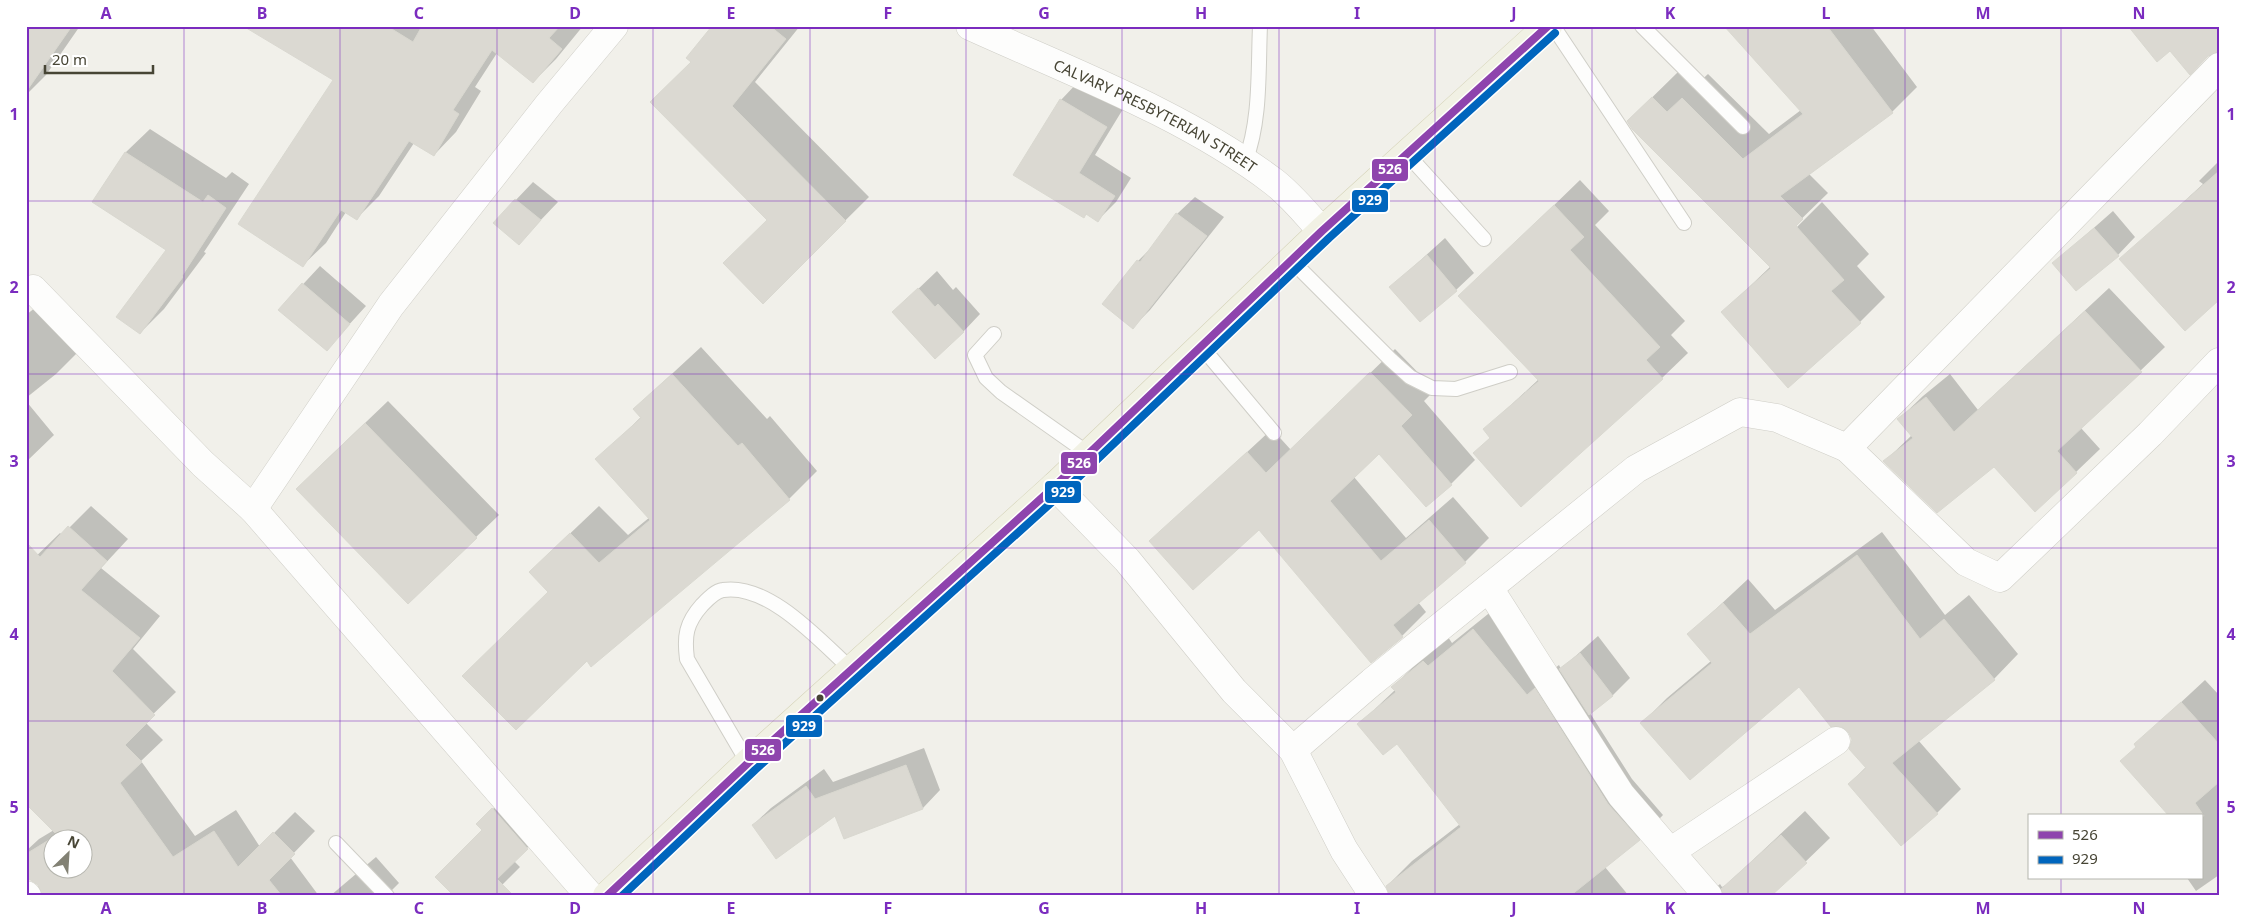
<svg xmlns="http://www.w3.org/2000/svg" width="2245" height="922" font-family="'Noto Sans',sans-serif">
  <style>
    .shadow { fill: #0003; fill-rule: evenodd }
    .building { fill: #dbd9d2; stroke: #d9d8d0; fill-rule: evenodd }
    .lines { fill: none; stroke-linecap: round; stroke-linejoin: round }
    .lane-casing { stroke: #cfcec7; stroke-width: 16 }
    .street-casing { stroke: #cfcec7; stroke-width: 29 }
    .primary-casing { stroke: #d4d2b7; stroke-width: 29 }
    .lane { stroke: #fdfdfc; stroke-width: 14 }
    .street { stroke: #fdfdfc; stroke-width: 28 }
    .primary { stroke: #f1f1e4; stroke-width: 28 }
    .bus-1-casing { stroke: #fff; stroke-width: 11 }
    .bus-2-casing { stroke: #fff; stroke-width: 11 }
    .bus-1 { stroke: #8e44ad; stroke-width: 8 }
    .bus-2 { stroke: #0065bd; stroke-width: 8 }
    .grid { fill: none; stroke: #7b2cbf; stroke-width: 1; stroke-opacity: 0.55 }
    .bus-dot { fill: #474535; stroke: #fff; stroke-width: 2 }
    .labels { text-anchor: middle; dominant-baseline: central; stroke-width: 4.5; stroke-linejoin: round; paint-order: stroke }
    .street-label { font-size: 15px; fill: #474535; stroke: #fff }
    .line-badge { stroke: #fff; stroke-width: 2 }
    .badge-label { font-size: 14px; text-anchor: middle; font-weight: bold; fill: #fff }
    .neatline { fill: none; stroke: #7b2cbf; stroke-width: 2 }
    .grid-label { font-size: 16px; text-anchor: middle; font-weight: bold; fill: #7b2cbf }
  </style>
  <rect width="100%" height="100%" fill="#f1f0ea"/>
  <path class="shadow" d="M 26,26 L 80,26 L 46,75 L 26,95 Z
    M 248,26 L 583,26 L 556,59 L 533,82 L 497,53 L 475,87 L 481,91 L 456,132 L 434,155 L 414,143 L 379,196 L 357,218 L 346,212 L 326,243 L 303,265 L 335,79 Z
    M 713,26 L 800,26 L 755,82 L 869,197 L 763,302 L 768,220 L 692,62 Z
    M 1736,26 L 1871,26 L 1917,87 L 1892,112 L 1809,174 L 1828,193 L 1790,230 L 1792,232 L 1822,202 L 1869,254 L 1857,266 L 1885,297 L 1860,322 L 1723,312 L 1771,266 L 1628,121 L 1678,72 L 1693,88 L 1708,74 L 1769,134 L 1801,110 Z
    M 1078,82 L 1123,109 L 1095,155 L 1131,178 L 1116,202 L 1098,220 L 1087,213 L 1083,217 L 1061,100 Z
    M 150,129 L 226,178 L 232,172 L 249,184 L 204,252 L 206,253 L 164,309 L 140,333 L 168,250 L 94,202 L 126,152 Z
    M 2219,161 L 2219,299 L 2121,259 L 2203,184 L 2199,181 Z
    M 1580,180 L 1609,211 L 1595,225 L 1685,321 L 1671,335 L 1688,353 L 1662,378 L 1521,505 L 1475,453 L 1491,437 L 1485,429 L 1539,379 L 1460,296 Z
    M 533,182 L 558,202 L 519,243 L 495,222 Z
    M 1195,197 L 1224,217 L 1150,310 L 1133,327 L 1138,261 L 1155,244 L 1177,214 Z
    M 2113,211 L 2135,237 L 2118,255 L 2054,263 Z
    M 1445,238 L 1474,273 L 1456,290 L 1391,287 Z
    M 320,266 L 366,306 L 327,349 L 280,309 Z
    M 937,271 L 953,290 L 956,287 L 980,314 L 963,332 L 894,312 Z
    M 2109,288 L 2165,347 L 2081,428 L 2100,449 L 2076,472 L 1994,465 L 1885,461 L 1912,435 L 1899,419 L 1923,396 L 1950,374 L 1978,410 Z
    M 41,303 L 80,350 L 56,374 L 26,398 L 26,315 Z
    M 701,347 L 767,419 L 770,416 L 817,471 L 789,499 L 550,591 L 559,544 L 599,506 L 628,535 L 650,517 L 597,460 L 641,417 L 634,409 Z
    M 1395,349 L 1435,390 L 1424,401 L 1475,460 L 1451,484 L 1379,453 L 1354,477 L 1406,538 L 1453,497 L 1489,538 L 1465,562 L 1418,602 L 1426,612 L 1402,636 L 1371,661 L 1259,528 L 1151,541 L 1272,429 L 1291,450 Z
    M 26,401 L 54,435 L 26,462 Z
    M 388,401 L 499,515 L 476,537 L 320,466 Z
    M 91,506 L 128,539 L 101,568 L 160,616 L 133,649 L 176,692 L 145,722 L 163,740 L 141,761 L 195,836 L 236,810 L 260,847 L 295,812 L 315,831 L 290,857 L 319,896 L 43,896 L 39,884 L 26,875 L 26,851 L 39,839 L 54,830 L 26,566 L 60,533 L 62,535 ZM 52,840 L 82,840 L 82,870 L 52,870 Z
    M 1882,532 L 1945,615 L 1969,595 L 2018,654 L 1994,679 L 1918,740 L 1961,789 L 1937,813 L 1849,784 L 1866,767 L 1850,732 L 1799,686 L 1642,723 L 1667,698 L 1711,661 L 1689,634 L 1748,579 L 1775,610 Z
    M 1498,606 L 1551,671 L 1559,665 L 1561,669 L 1598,636 L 1630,678 L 1613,695 L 1590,713 L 1632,779 L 1663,815 L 1639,840 L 1605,867 L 1629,896 L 1396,896 L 1388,885 L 1412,861 L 1460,824 L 1397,742 L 1359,724 L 1395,690 L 1393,687 L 1417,663 L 1448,637 L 1452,643 Z
    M 2205,680 L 2219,695 L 2219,875 L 2196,891 L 2187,878 L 2201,878 L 2201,816 L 2136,744 Z
    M 924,748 L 940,790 L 923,808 L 845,837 L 836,814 L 753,825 L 771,808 L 824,769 L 833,782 Z
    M 511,791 L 545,830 L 514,861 L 520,867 L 491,896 L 484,830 L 478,824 Z
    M 1805,811 L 1830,838 L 1770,896 L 1706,896 L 1720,884 L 1722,887 L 1726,885 Z
    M 376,857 L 399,883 L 386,896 L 330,896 Z"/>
  <path class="building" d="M 26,26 L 72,26 L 26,92 Z
    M 243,26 L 387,26 L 413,42 L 422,26 L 560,26 L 549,38 L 562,49 L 533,83 L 492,50 L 453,110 L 459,114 L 434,156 L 409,141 L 357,220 L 341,210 L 303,267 L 238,224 L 333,80 Z
    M 712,26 L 770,26 L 786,39 L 732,106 L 846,221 L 763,304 L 723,263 L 767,220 L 650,102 L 691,62 L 686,58 Z
    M 1724,26 L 1827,26 L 1893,113 L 1780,196 L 1803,219 L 1796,226 L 1844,280 L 1831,291 L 1861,323 L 1788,388 L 1721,312 L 1771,268 L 1632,129 L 1627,121 L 1652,97 L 1667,112 L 1682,98 L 1743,159 L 1803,114 Z
    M 2128,26 L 2219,26 L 2219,52 L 2208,56 L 2190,75 L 2170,51 L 2157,62 Z
    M 1060,99 L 1107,127 L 1079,173 L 1115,196 L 1098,222 L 1086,214 L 1084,218 L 1013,175 Z
    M 125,152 L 203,202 L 208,195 L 226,208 L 182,276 L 183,277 L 140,334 L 116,317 L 166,250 L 92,202 Z
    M 2219,171 L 2219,300 L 2185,331 L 2119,259 Z
    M 515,199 L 541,220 L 519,245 L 493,223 Z
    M 1554,205 L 1584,237 L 1570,250 L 1660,347 L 1646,360 L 1663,379 L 1521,507 L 1473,453 L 1490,438 L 1483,429 L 1539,381 L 1458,296 Z
    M 1176,213 L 1207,236 L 1133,329 L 1102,304 L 1137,260 L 1140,262 Z
    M 2094,228 L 2119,256 L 2076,291 L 2052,263 Z
    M 1427,255 L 1457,291 L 1420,322 L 1389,287 Z
    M 302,283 L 350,324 L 327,351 L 278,310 Z
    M 918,288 L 935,307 L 938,304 L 964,332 L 935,359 L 892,312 Z
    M 2085,311 L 2142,372 L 2057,451 L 2077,473 L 2035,512 L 1994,467 L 1937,513 L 1883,461 L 1913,438 L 1897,419 L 1926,397 L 1954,432 Z
    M 1370,372 L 1412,415 L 1401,426 L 1452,485 L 1426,507 L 1379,454 L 1330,501 L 1381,561 L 1429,520 L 1466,563 L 1393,625 L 1403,637 L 1371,663 L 1259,530 L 1193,590 L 1149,541 L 1247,452 L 1266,473 Z
    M 672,374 L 738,446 L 742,443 L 790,500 L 591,667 L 587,661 L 516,730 L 462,676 L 548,592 L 529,572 L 570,533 L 599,563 L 650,520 L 595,459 L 641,418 L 633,409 Z
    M 365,423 L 477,538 L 408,604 L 296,489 Z
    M 68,526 L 107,561 L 81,590 L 140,638 L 112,671 L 155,715 L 125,745 L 142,762 L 120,783 L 173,857 L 214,831 L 238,867 L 273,832 L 295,854 L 269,880 L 282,896 L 42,896 L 38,885 L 26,877 L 26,854 L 57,835 L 26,804 L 26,542 L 40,557 ZM 52,840 L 82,840 L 82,870 L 52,870 Z
    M 1857,555 L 1920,639 L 1944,619 L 1995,680 L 1892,763 L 1938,814 L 1901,846 L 1848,784 L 1866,768 L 1849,749 L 1852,740 L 1849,733 L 1842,727 L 1831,727 L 1799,687 L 1690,780 L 1640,723 L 1712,663 L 1687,634 L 1723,603 L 1750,634 Z
    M 1473,629 L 1527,695 L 1535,688 L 1608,804 L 1640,840 L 1570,896 L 1390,896 L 1386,886 L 1461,827 L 1397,744 L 1383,755 L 1357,724 L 1396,692 L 1391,687 L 1423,661 L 1428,666 Z
    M 1580,653 L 1613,696 L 1589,715 L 1559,669 Z
    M 2181,702 L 2219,744 L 2219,782 L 2195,803 L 2204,816 L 2169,816 L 2120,761 L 2136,747 L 2134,744 Z
    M 906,765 L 923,809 L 844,839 L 835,816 L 776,859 L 752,825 L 806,786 L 815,799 Z
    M 492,808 L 528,849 L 497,879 L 514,896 L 454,896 L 435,877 L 482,830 L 476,824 Z
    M 1781,835 L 1807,863 L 1771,896 L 1723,896 L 1721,889 Z"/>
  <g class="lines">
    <g class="lane-casing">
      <path id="lane" d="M 1553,26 L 1684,223
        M 1642,26 L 1743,127
        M 1407,154 L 1484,239
        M 1245,162 C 1261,120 1258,71 1260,26
        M 1291,260 L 1390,359 L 1410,377 L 1432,388 L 1456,389 L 1510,372
        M 994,334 L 975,355 L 986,378 L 1001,392 L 1089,454
        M 1201,346 L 1274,433
        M 748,763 L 687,659 C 684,636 686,623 702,605 C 707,600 715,591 723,590 C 769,583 820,641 851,669
        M 336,843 L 387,896"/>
    </g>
    <g class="street-casing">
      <g id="street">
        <path id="s1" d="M 970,26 C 1071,72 1186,115 1274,182 C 1292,196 1307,215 1322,231"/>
        <path d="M 33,289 L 203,464 L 253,509 L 391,305 L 549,104 L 614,26"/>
        <path d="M 1847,448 L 1966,562 L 2000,578 L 2150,434 L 2219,362"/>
        <path d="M 1055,486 L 1127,560 L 1234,691 L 1293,750 L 1344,850 L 1374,896"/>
        <path d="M 253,509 L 590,896"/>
        <path d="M 1489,588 L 1621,795 L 1708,896"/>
        <path d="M 1293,750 L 1372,682 L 1636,469 L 1740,412 L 1777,418 L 1847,448 L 2219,67"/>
        <path d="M 1670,852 L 1836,741"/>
        <path d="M 26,895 L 27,896"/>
      </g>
    </g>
    <g class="primary-casing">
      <path id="primary" d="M 607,896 L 748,763 L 1055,486 L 1322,231 L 1548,26"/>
    </g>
    <use href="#lane" class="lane"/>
    <use href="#street" class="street"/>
    <use href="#primary" class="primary"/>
    <g class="bus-1-casing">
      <path id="bus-1" d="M 607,896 L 748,763 L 1055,486 L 1322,231 L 1548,26"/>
    </g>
    <g class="bus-2-casing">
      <path id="bus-2" d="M 622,896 L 755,770 L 1062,493 L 1329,238 L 1555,33"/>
    </g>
    <use href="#bus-1" class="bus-1"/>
    <use href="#bus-2" class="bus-2"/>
  </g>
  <path class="grid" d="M 184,26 L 184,896M 340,26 L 340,896M 497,26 L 497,896M 653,26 L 653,896M 810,26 L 810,896M 966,26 L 966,896M 1122,26 L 1122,896M 1279,26 L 1279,896M 1435,26 L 1435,896M 1592,26 L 1592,896M 1748,26 L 1748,896M 1905,26 L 1905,896M 2061,26 L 2061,816M 26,201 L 2219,201M 26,374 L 2219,374M 26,548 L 2219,548M 26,721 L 2219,721M 2061,878 L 2061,896"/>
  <circle class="bus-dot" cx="820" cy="698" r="4.5"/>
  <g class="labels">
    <g class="street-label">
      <text stroke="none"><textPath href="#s1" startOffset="206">CALVARY PRESBYTERIAN STREET</textPath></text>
    </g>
  </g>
  <g class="line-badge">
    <rect x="1371" y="158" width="38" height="24" rx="5" fill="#8e44ad"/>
    <rect x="1351" y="189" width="38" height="24" rx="5" fill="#0065bd"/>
    <rect x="1060" y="451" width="38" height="24" rx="5" fill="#8e44ad"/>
    <rect x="1044" y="480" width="38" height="24" rx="5" fill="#0065bd"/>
    <rect x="785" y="714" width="38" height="24" rx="5" fill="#0065bd"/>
    <rect x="744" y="738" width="38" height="24" rx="5" fill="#8e44ad"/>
  </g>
  <g class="badge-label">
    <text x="1390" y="174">526</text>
    <text x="1370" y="205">929</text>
    <text x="1079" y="468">526</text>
    <text x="1063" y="497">929</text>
    <text x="804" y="731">929</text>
    <text x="763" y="755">526</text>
  </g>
  <rect width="2245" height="922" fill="none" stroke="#ffffff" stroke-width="55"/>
  <rect x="2028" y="814" width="175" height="65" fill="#ffffff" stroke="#b5b5ae"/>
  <rect x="2038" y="831" width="25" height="8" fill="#8e44ad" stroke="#b5b5ae"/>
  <text x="2072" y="840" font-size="15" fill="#474535">526</text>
  <rect x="2038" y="856" width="25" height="8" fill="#0065bd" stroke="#b5b5ae"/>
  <text x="2072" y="864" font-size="15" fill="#474535">929</text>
  <g transform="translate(68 854) rotate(25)"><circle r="24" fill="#ffffff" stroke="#b5b5ae"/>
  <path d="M0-4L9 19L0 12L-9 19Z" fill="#828174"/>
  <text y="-8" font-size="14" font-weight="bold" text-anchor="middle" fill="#474535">N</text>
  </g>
  <path d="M45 65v8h108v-8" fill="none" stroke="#474535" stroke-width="2.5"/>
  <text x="52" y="65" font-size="15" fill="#474535" stroke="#ffffff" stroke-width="4" paint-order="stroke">20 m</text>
  <rect x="28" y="28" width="2190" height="866" class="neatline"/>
  <g class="grid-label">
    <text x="106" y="19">A</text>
    <text x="262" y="19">B</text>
    <text x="419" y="19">C</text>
    <text x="575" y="19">D</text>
    <text x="731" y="19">E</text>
    <text x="888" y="19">F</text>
    <text x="1044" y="19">G</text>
    <text x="1201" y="19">H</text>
    <text x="1357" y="19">I</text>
    <text x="1514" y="19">J</text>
    <text x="1670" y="19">K</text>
    <text x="1826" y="19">L</text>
    <text x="1983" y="19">M</text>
    <text x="2139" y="19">N</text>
    <text x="14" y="120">1</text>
    <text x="2231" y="120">1</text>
    <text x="14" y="293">2</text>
    <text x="2231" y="293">2</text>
    <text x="14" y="467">3</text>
    <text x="2231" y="467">3</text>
    <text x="14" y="640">4</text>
    <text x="2231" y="640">4</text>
    <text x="14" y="813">5</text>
    <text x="2231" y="813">5</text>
    <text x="106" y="914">A</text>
    <text x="262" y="914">B</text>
    <text x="419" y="914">C</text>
    <text x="575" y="914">D</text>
    <text x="731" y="914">E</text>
    <text x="888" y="914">F</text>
    <text x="1044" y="914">G</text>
    <text x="1201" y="914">H</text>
    <text x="1357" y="914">I</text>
    <text x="1514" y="914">J</text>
    <text x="1670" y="914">K</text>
    <text x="1826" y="914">L</text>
    <text x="1983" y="914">M</text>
    <text x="2139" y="914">N</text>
  </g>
</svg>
